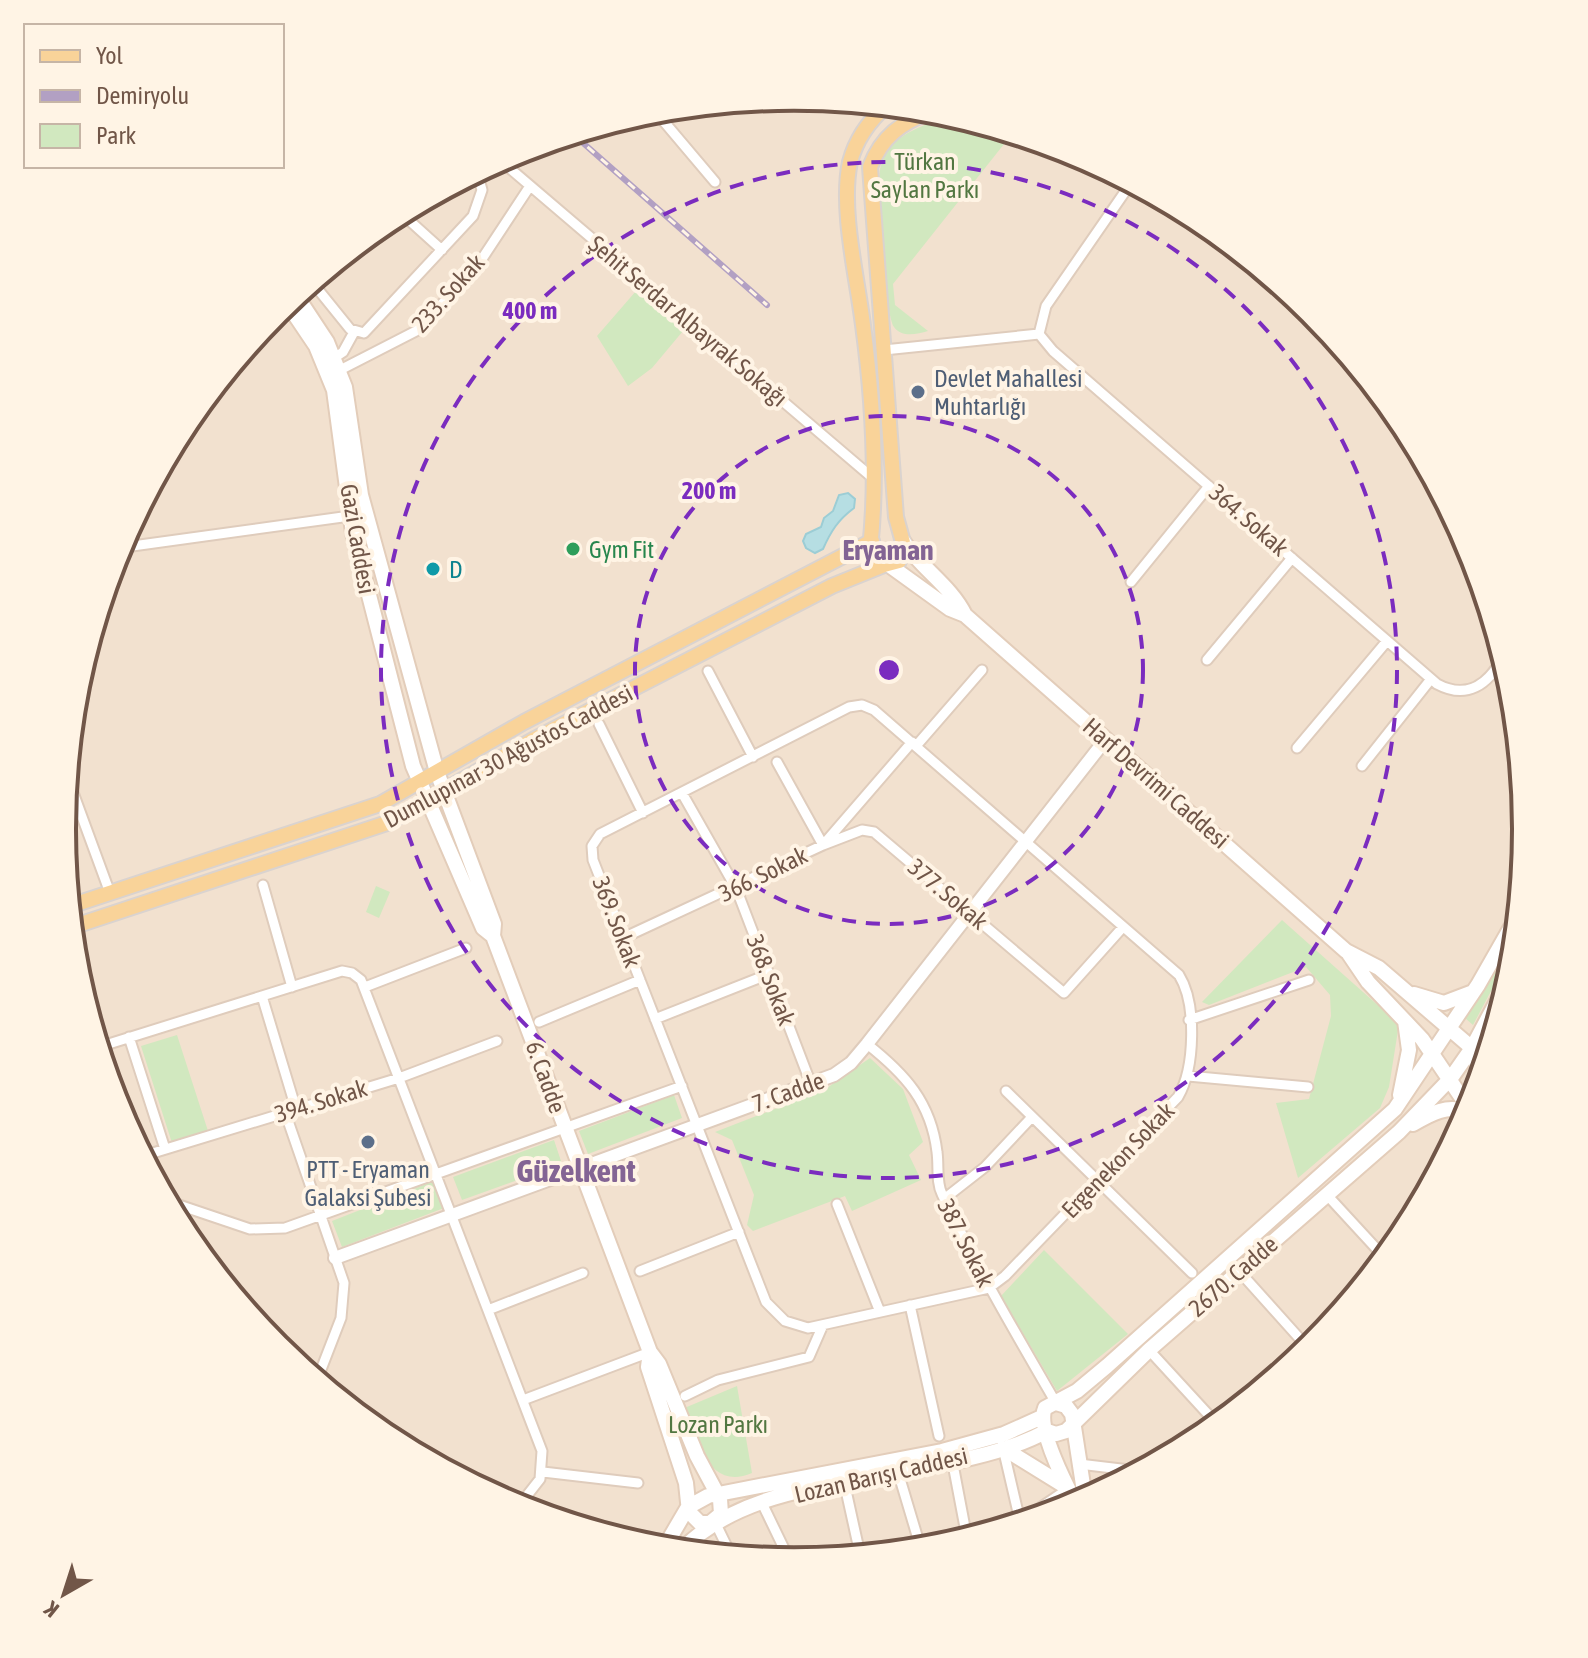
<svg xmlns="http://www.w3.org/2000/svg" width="1588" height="1658" font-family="'Asap Condensed',sans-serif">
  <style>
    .residential { fill: #f2e1cf }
    .green { fill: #d1e8bf }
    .water { fill: #b6dee3; stroke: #9ccdd5; stroke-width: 2 }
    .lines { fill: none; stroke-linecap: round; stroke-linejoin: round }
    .minor-casing { stroke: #dfccbc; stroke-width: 13 }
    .tertiary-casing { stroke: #dfccbc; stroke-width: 16 }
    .secondary-casing { stroke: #e3cdba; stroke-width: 18 }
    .primary-casing { stroke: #dad3cf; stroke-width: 18 }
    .minor { stroke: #fff; stroke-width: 9 }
    .tertiary { stroke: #fff; stroke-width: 12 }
    .secondary { stroke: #fff; stroke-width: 14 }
    .primary { stroke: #f9d399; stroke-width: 14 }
    .rail-casing { stroke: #b2a0c3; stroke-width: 6 }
    .rail { stroke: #fff4e5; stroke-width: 3; stroke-dasharray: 9; stroke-linecap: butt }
    .ring { fill: none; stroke: #7b2cbf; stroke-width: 4; stroke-dasharray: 14 10 }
    .service-dot { fill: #5c6f8a; stroke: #fff4e5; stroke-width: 3 }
    .leisure-dot { fill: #2e9e5b; stroke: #fff4e5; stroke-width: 3 }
    .culture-dot { fill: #0f9aa8; stroke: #fff4e5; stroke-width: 3 }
    .labels { text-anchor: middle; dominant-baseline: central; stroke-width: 8; stroke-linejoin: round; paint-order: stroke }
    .park-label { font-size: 24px; fill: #527741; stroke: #fff4e5 }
    .street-label { font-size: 24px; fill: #715648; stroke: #fff4e5 }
    .service-label { font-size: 24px; fill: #4e5e75; stroke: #fff4e5; text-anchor: start }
    .leisure-label { font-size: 24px; fill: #27864d; stroke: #fff4e5; text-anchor: start }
    .culture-label { font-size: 24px; fill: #0d838f; stroke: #fff4e5; text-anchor: start }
    .quarter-label { font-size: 28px; font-weight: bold; fill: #836494; stroke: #fff4e5 }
    .district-label { font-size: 32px; font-weight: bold; fill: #836494; stroke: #fff4e5 }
    .rim { fill: none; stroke: #715648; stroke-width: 4 }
    .centre { fill: #7b2cbf; stroke: #fff4e5; stroke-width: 4 }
    .ring-label { font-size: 24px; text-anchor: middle; font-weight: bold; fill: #7b2cbf; stroke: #fff4e5; stroke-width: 8; stroke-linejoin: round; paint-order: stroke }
  </style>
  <rect width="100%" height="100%" fill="#fbf0e0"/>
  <path class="residential" d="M64 829a730 730 0 1 1 1460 0a730 730 0 1 1-1460 0Z"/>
  <path class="green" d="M 950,115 L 1012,134 L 893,284 L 895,305 L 928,331 C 917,334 902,338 894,327 C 885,316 877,187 880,169 C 882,163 886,151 890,147 C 904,131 930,123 950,115 Z
    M 636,291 L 683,331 L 652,368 L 628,386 L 597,336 Z
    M 376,886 L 390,892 L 379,918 L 366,912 Z
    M 1282,920 L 1399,1024 L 1389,1087 L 1380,1108 L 1298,1178 L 1276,1103 L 1309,1099 L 1331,1016 L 1330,995 L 1306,967 L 1209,1005 L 1202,1002 Z
    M 1515,938 L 1514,948 L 1473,1025 L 1465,1018 Z
    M 177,1035 L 208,1131 L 172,1143 L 141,1046 Z
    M 870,1058 L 903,1089 L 923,1142 L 909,1155 L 921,1180 L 852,1211 L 845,1196 L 753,1231 L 747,1225 L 754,1195 L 732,1140 L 715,1132 L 824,1090 Z
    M 674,1095 L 682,1118 L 588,1154 L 579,1131 Z
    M 554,1140 L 562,1164 L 462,1200 L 453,1177 Z
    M 434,1181 L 444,1208 L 342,1247 L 332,1221 Z
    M 1044,1250 L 1128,1334 L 1057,1391 L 1001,1296 Z
    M 737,1386 L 752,1473 C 709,1492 697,1440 682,1409 Z"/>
  <path class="water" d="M 848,493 L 855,499 L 854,508 C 838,520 831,531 823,549 L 815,553 L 806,548 L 803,541 L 806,534 L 821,527 L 824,518 L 833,511 L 839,495 Z"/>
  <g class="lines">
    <g class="minor-casing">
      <path id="minor" d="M 655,111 L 715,182
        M 500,160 L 874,479
        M 401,213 L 442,250
        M 312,282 L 350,329 L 364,333 L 473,216 L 482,190 L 477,172
        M 1039,334 L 1053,351 L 1437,684 C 1467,700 1488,685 1503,657
        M 884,350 L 1039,334 L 1046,306 L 1131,183
        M 334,358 L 343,352 L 354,332
        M 340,370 L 416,331 L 476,268 L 530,186
        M 118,548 L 350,516
        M 1131,582 L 1209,486
        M 1207,660 L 1292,558
        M 708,671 L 753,757
        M 862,705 L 874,710 L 1179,975 C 1197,1004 1195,1068 1178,1097 L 1005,1276 L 989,1288 L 808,1328 L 785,1321 L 766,1302 L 593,860 L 592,846 L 600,834 L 849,707 Z
        M 599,724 L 643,813
        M 916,746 L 982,670
        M 1297,748 L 1387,641
        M 777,762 L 823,845 L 862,830 L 874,832 L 1064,993 L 1123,927
        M 1362,766 L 1431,679
        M 67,776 L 110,893
        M 682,793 L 736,888 L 811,1084
        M 263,885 L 292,987
        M 623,938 L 823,845 L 912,742
        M 365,987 L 466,948
        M 262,996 L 296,1109
        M 655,1019 L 769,974
        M 1189,1020 L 1309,980
        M 539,1022 L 640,980
        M 129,1037 L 165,1149
        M 867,1044 C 905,1074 931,1102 937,1152 C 939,1166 936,1182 942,1194 C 976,1266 1016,1334 1056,1403
        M 99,1047 L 342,971 L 352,973 L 361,980 L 542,1451 L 540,1479 L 518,1507
        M 1188,1076 L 1308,1087
        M 1006,1091 L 1192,1273
        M 285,1112 L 344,1283 L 341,1318 L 317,1380
        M 143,1156 L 399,1078 L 497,1041
        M 1327,1195 L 1385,1258
        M 944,1199 L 985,1167 L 1032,1117
        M 167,1201 L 250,1229 L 285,1228 L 682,1086
        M 837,1204 L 880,1312
        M 640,1271 L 739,1232
        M 1239,1271 L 1309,1349
        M 910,1305 L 939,1436
        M 488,1310 L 583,1273
        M 1149,1350 L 1217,1424
        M 685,1396 L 718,1380 L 809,1357 L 823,1325
        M 523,1400 L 650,1352
        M 1003,1448 L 1020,1521
        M 952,1459 L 967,1538
        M 1079,1464 L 1138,1471
        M 543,1472 L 638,1483
        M 898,1472 L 921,1549
        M 847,1495 L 860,1554
        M 762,1503 L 790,1561
        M 715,1522 L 731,1555
        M 1019,1522 L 1068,1489"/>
    </g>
    <g class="tertiary-casing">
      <path id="tertiary" d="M 335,1258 L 834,1075 L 851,1063 L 867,1044 L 1106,739"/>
    </g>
    <g class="secondary-casing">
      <path id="secondary" d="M 287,303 L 316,346 L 334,390 L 353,533 L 413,766 L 483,928 L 493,936 L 494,924 L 437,772 L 361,495 L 345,387 L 327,342 L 296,295
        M 903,541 C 921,568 951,586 965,615
        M 889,565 L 950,609 L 965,615 L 1346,951 L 1379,968 L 1472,1048
        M 493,936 L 650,1352
        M 1349,954 L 1368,982 L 1422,1039 L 1470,1110
        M 1414,994 L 1444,1003 L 1473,992
        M 1472,1048 L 1480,1076
        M 1400,1095 L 1409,1050 L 1405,1021
        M 1413,1124 C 1430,1114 1449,1103 1468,1113
        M 650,1352 L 659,1364 L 697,1456 L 720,1499 L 721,1514 L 710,1523 L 700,1523 L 689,1512 L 686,1483 L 648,1367 Z
        M 1056,1403 L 1066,1406 L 1072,1414 L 1083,1485 L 1089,1497
        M 1047,1431 L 1056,1434 L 1066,1431 L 1149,1350 L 1399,1132 L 1451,1078 L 1472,1048 L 1510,977
        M 1003,1448 L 1063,1485
        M 1076,1504 C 1066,1485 1036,1427 1045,1408 L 1077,1391 L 1107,1366 L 1395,1109 L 1478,985 L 1518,915
        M 664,1548 L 688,1507 L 708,1496 L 942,1451 L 1004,1434 L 1042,1417
        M 682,1550 C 763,1464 945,1486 1047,1431"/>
    </g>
    <g class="primary-casing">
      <path id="primary" d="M 886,106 C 869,121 856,139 850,162 C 840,208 857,277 863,325 C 873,400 878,475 870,549 L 875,559 L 884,565 L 899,561 L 904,546 L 896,517 L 870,167 C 882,136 901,123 931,111
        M 70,906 L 380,804 L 524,722 L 872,541
        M 72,927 L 387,823 L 533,740 L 832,586 L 884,565"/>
    </g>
    <use href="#minor" class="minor"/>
    <use href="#tertiary" class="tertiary"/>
    <use href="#secondary" class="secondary"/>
    <use href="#primary" class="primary"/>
    <g class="rail-casing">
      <path id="rail" d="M 574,135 L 767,305"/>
    </g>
    <use href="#rail" class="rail"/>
  </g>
  <g class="ring">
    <circle cx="889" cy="670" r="254"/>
    <circle cx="889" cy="670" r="508"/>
  </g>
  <g class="service-dot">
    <circle cx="918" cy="392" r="8"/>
    <circle cx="368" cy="1142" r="8"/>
  </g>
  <circle class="leisure-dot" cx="573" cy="549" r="8"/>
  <circle class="culture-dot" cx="433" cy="569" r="8"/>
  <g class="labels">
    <g class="park-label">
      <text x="925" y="161">Türkan<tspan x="925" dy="28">Saylan Parkı</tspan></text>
      <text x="718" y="1424">Lozan Parkı</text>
    </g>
    <g class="street-label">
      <text transform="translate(448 293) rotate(-48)">233. Sokak</text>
      <text transform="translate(688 321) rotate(40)">Şehit Serdar Albayrak Sokağı</text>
      <text transform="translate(1249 520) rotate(41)">364. Sokak</text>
      <text transform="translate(358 539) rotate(80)">Gazi Caddesi</text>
      <text transform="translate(508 756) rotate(-28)">Dumlupınar 30 Ağustos Caddesi</text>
      <text transform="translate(1156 783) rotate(41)">Harf Devrimi Caddesi</text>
      <text transform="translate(763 874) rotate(-26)">366. Sokak</text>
      <text transform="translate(948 894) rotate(40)">377. Sokak</text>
      <text transform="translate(617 922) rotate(69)">369. Sokak</text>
      <text transform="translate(771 980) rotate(69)">368. Sokak</text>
      <text transform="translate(546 1077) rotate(70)">6. Cadde</text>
      <text transform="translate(788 1092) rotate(-20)">7. Cadde</text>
      <text transform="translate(321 1101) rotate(-17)">394. Sokak</text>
      <text transform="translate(1118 1160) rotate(-46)">Ergenekon Sokak</text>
      <text transform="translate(966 1243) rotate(63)">387. Sokak</text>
      <text transform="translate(1233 1276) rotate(-41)">2670. Cadde</text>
      <text transform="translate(881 1475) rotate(-13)">Lozan Barışı Caddesi</text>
    </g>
    <g class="service-label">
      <text x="934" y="378">Devlet Mahallesi<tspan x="934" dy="28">Muhtarlığı</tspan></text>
      <text x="368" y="1169" text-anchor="middle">PTT - Eryaman<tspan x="368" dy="28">Galaksi Şubesi</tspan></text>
    </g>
    <g class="leisure-label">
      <text x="589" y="549">Gym Fit</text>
    </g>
    <g class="culture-label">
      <text x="449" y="569">D</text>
    </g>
    <g class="quarter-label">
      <text x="888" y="550">Eryaman</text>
    </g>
    <g class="district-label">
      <text x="576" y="1170">Güzelkent</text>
    </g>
  </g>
  <path d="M0 0H1588V1658H0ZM76 829a718 718 0 1 1 1436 0a718 718 0 1 1-1436 0Z" fill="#fff4e5" fill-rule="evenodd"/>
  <path class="rim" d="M76 829a718 718 0 1 1 1436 0a718 718 0 1 1-1436 0Z"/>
  <circle cx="889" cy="670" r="12" class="centre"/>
  <g class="ring-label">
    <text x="530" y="319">400 m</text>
    <text x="709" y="499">200 m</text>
  </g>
  <rect x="24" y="24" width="260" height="144" fill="#fff4e5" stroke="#c6b5a6" stroke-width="2"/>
  <rect x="40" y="50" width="40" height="12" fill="#f9d399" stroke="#c6b5a6" stroke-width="2"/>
  <text x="96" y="64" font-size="24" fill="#715648">Yol</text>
  <rect x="40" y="90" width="40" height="12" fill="#b2a0c3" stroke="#c6b5a6" stroke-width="2"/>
  <text x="96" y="104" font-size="24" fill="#715648">Demiryolu</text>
  <rect x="40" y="124" width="40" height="24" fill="#d1e8bf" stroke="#c6b5a6" stroke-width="2"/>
  <text x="96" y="144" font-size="24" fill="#715648">Park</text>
  <g transform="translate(64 1594) rotate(219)" stroke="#fff4e5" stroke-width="6" paint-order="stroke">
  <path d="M0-6L14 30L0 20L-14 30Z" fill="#715648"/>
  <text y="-12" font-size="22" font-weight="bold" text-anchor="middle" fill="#715648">K</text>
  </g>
</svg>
